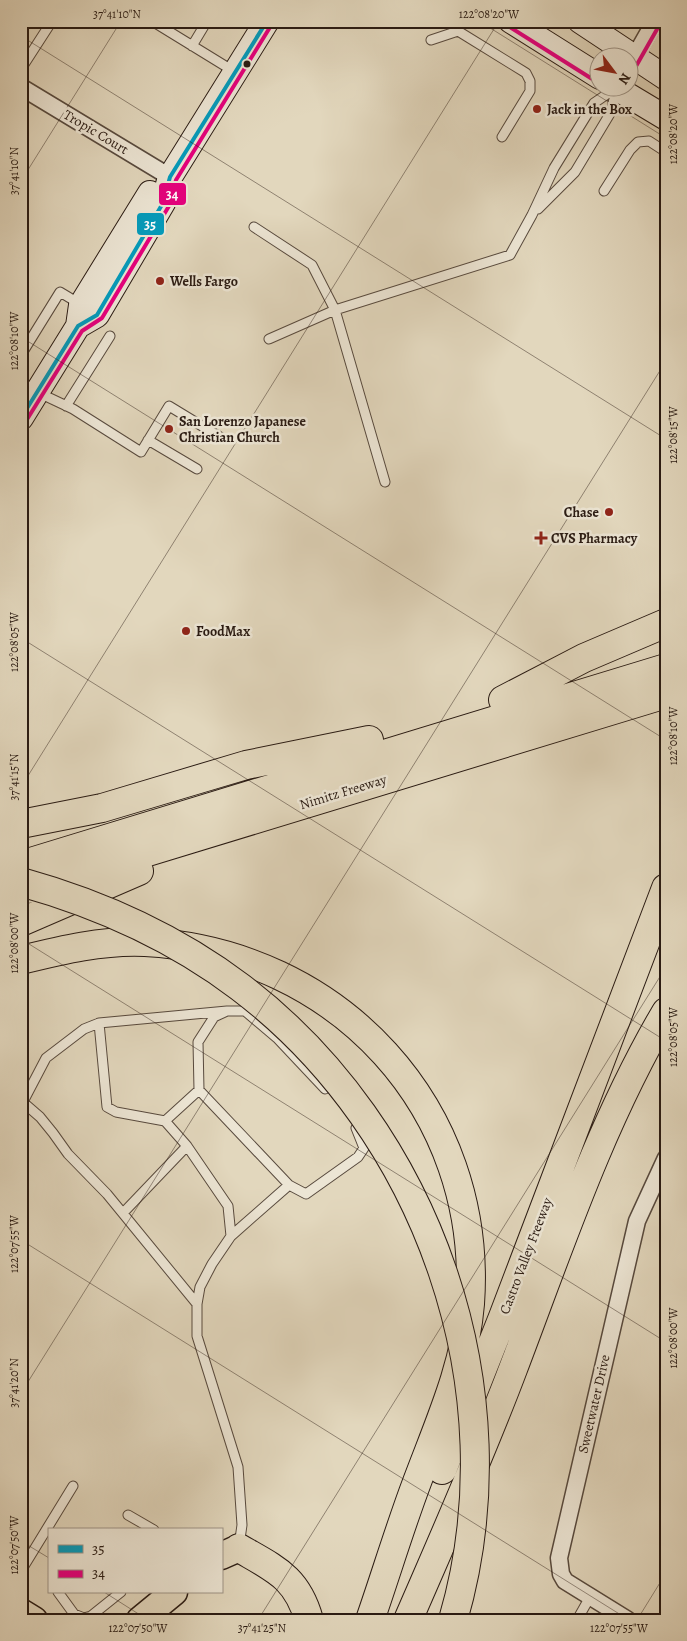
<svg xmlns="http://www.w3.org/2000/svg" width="687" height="1641" font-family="Alegreya,serif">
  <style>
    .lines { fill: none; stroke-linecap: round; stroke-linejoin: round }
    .lane-casing { stroke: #584a3e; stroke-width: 11 }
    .street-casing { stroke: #584a3e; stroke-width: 19 }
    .secondary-casing { stroke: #2a1b13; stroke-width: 26 }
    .primary-casing { stroke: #2a1b13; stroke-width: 29 }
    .highway-casing { stroke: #2a1b13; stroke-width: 30 }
    .lane { stroke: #ece5d4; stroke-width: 9 }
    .street { stroke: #ece5d4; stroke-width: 16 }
    .secondary { stroke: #ece5d4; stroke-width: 24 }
    .primary { stroke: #e2d7bd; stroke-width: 26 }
    .highway { stroke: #e2d7bd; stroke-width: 28 }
    .highway-bridge-casing { stroke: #2a1b13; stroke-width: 30; stroke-linecap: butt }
    .highway-bridge { stroke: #e2d7bd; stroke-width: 28 }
    .bus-1-casing { stroke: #ece5d4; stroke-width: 8 }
    .bus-2-casing { stroke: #ece5d4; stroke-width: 8 }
    .bus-1 { stroke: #049bbb; stroke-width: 4 }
    .bus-2 { stroke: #e5007d; stroke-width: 4 }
    .ticks { fill: none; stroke: #2a1b13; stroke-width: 1; stroke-opacity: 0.45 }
    .bus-dot { fill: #2a1b13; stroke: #ece5d4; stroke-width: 2 }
    .poi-dot { fill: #8f2418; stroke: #ece5d4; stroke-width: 2 }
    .labels { text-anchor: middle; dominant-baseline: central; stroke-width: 5; stroke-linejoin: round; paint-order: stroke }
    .poi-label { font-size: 14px; font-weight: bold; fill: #2a1b13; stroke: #ece5d4; text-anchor: start }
    .street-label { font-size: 14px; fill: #2a1b13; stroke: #ece5d4 }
    .line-badge { stroke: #ece5d4; stroke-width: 2 }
    .badge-label { font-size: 14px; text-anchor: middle; font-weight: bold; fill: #fff }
    .neatline { fill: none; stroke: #2a1b13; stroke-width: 2 }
    .ticks-label { font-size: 12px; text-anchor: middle; fill: #2a1b13 }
  </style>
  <rect width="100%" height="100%" fill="#e2d7bd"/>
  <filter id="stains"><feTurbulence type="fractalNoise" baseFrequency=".004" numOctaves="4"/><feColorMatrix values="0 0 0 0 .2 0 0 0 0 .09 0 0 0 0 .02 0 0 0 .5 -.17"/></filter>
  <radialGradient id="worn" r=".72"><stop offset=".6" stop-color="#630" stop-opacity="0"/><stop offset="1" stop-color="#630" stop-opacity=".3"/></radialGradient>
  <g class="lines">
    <g class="lane-casing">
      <path id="lane" d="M 152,21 L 235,72
        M 431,40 L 458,31 L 526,73 L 530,81 L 530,91 L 502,137
        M 192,46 L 207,21
        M 21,69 L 52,21
        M 604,191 L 630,150 L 638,142 L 649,141 L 666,152
        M 538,209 L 575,172 L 611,112 L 616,90
        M 254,227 L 312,265 L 335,310 L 385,482
        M 269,339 L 335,310 L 510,255 L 532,215 L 554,168 L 594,103 L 616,88
        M 21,355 L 60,292 L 80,304
        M 21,382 L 37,392 L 73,409 L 141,452 L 169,406 L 220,437
        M 66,406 L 110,336
        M 148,440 L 197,469
        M 99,1023 L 107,1107 L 116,1112 L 165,1121
        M 199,1090 L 198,1042 L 214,1017 L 227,1011 L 245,1011 L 277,1038 L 325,1089
        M 289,1185 L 306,1194 L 358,1157 L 364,1148 L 356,1128
        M 123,1213 L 187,1146
        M 231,1236 L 228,1206 L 187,1146 L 165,1121 L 199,1090 L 289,1185 L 231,1236 L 212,1264 L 200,1287 L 197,1304 L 197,1336 L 238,1467 L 242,1525 L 239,1546
        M 197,1304 L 107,1194 L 68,1154 L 53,1133 L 40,1117 L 25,1104 L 24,1100 L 46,1058 L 84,1029 L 99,1023 L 227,1011
        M 128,1515 L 154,1530
        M 21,1571 L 73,1486
        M 58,1592 L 74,1614 L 84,1618 L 91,1616 L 121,1592
        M 577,1620 L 590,1597"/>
    </g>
    <g class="street-casing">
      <path id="street" d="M 630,65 L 655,21
        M 21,87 L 170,177
        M 628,1620 L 565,1581 L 561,1574 L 559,1558 L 637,1221 L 666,1158"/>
    </g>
    <g class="secondary-casing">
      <path id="secondary" d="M 511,21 L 600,77
        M 580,21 L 666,78
        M 616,88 L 666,118
        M 78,326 L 97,315 L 163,203 L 170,177 L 267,21
        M 21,418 L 78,326 L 81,305 L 150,193"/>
    </g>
    <g class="primary-casing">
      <path id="primary" d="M 221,1556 L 239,1548
        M 21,1612 L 34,1620
        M 140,1620 L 174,1592"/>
    </g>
    <g class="highway-casing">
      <path id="highway" d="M 503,700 L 584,658 L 666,623
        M 21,824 L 102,808 L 246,765 L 369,740
        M 21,865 L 666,668
        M 23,890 L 666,694
        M 21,922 L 139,871
        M 21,960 C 62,950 103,940 145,942 C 338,952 484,1109 470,1304 C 465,1367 439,1423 417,1482 C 400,1527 386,1574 370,1620
        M 442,1470 L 503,1317 L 666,888
        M 239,1548 C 275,1569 297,1577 309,1620
        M 408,1620 C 444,1537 481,1454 513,1369 C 559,1248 600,1124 666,1012"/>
    </g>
    <use href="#lane" class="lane"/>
    <use href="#street" class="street"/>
    <use href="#secondary" class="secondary"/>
    <use href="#primary" class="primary"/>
    <use href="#highway" class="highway"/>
    <g class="highway-bridge-casing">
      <path id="highway-bridge" d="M 21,882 C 100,904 174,937 240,987 C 429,1130 520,1391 453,1620"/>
    </g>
    <use href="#highway-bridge" class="highway-bridge"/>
    <g class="bus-1-casing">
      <path id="bus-1" d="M 21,418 L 78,326 L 97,315 L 163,203 L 170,177 L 267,21"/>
    </g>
    <g class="bus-2-casing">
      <path id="bus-2" d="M 508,26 L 597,82
        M 635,68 L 660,24
        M 26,421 L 82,331 L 102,318 L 169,206 L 176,180 L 272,24"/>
    </g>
    <use href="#bus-1" class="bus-1"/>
    <use href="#bus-2" class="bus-2"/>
  </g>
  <path class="ticks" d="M 479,21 L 666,138M 21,36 L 666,439M 21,181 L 121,21M 21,337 L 666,740M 21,638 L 666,1041M 21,787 L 499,21M 21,939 L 666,1342M 21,1240 L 629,1620M 21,1393 L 666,361M 21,1541 L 49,1558M 104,1592 L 148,1620M 258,1620 L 666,967M 637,1620 L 666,1573"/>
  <circle class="bus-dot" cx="247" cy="64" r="4.5"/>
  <g class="poi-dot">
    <circle cx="537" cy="109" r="5"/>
    <circle cx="160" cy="281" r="5"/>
    <circle cx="169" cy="429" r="5"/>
    <circle cx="609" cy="512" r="5"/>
    <path d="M538.5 530.5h5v5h5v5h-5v5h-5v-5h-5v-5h5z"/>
    <circle cx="186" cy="631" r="5"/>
  </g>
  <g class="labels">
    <g class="poi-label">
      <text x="547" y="109">Jack in the Box</text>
      <text x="170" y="281">Wells Fargo</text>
      <text x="179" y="421">San Lorenzo Japanese<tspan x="179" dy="16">Christian Church</tspan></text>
      <text x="599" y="512" text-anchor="end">Chase</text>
      <text x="551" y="538">CVS Pharmacy</text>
      <text x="196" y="631">FoodMax</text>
    </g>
    <g class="street-label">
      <text transform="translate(96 132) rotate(31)">Tropic Court</text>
      <text transform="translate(343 792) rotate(-17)">Nimitz Freeway</text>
      <text transform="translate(526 1256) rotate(-69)">Castro Valley Freeway</text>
      <text transform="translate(594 1404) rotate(-77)">Sweetwater Drive</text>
    </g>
  </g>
  <g class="line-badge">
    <rect x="158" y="182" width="29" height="24" rx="5" fill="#e5007d"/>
    <rect x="136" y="212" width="29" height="24" rx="5" fill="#049bbb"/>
  </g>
  <g class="badge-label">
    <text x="172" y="199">34</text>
    <text x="150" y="229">35</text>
  </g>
  <rect width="687" height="1641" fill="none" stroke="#e2d7bd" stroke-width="55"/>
  <rect x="48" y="1528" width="175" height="65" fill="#ece5d4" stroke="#9e9487"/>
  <rect x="58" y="1545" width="25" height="8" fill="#049bbb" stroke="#9e9487"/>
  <text x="92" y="1554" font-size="15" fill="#2a1b13">35</text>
  <rect x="58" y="1570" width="25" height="8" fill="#e5007d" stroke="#9e9487"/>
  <text x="92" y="1578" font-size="15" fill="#2a1b13">34</text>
  <g transform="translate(614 72) rotate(122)"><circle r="24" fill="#ece5d4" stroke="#9e9487"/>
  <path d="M0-4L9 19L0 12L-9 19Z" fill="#8f2418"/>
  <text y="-8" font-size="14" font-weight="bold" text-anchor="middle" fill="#2a1b13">N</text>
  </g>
  <rect x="28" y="28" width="632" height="1586" class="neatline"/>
  <g class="ticks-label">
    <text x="117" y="18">37°41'10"N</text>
    <text x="489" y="18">122°08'20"W</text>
    <text transform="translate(673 134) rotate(-90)" y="4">122°08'20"W</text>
    <text transform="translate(14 171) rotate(-90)" y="4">37°41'10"N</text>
    <text transform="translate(14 341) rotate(-90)" y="4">122°08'10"W</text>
    <text transform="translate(673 435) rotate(-90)" y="4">122°08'15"W</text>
    <text transform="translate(14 642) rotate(-90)" y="4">122°08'05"W</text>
    <text transform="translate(673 736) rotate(-90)" y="4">122°08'10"W</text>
    <text transform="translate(14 777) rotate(-90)" y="4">37°41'15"N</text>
    <text transform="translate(14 943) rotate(-90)" y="4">122°08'00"W</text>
    <text transform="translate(673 1037) rotate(-90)" y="4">122°08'05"W</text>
    <text transform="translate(14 1244) rotate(-90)" y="4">122°07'55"W</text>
    <text transform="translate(673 1338) rotate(-90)" y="4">122°08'00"W</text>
    <text transform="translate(14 1383) rotate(-90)" y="4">37°41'20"N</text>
    <text transform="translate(14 1545) rotate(-90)" y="4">122°07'50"W</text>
    <text x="138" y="1632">122°07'50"W</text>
    <text x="262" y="1632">37°41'25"N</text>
    <text x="619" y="1632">122°07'55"W</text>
  </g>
  <rect width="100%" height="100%" filter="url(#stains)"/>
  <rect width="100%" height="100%" fill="url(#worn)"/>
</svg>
